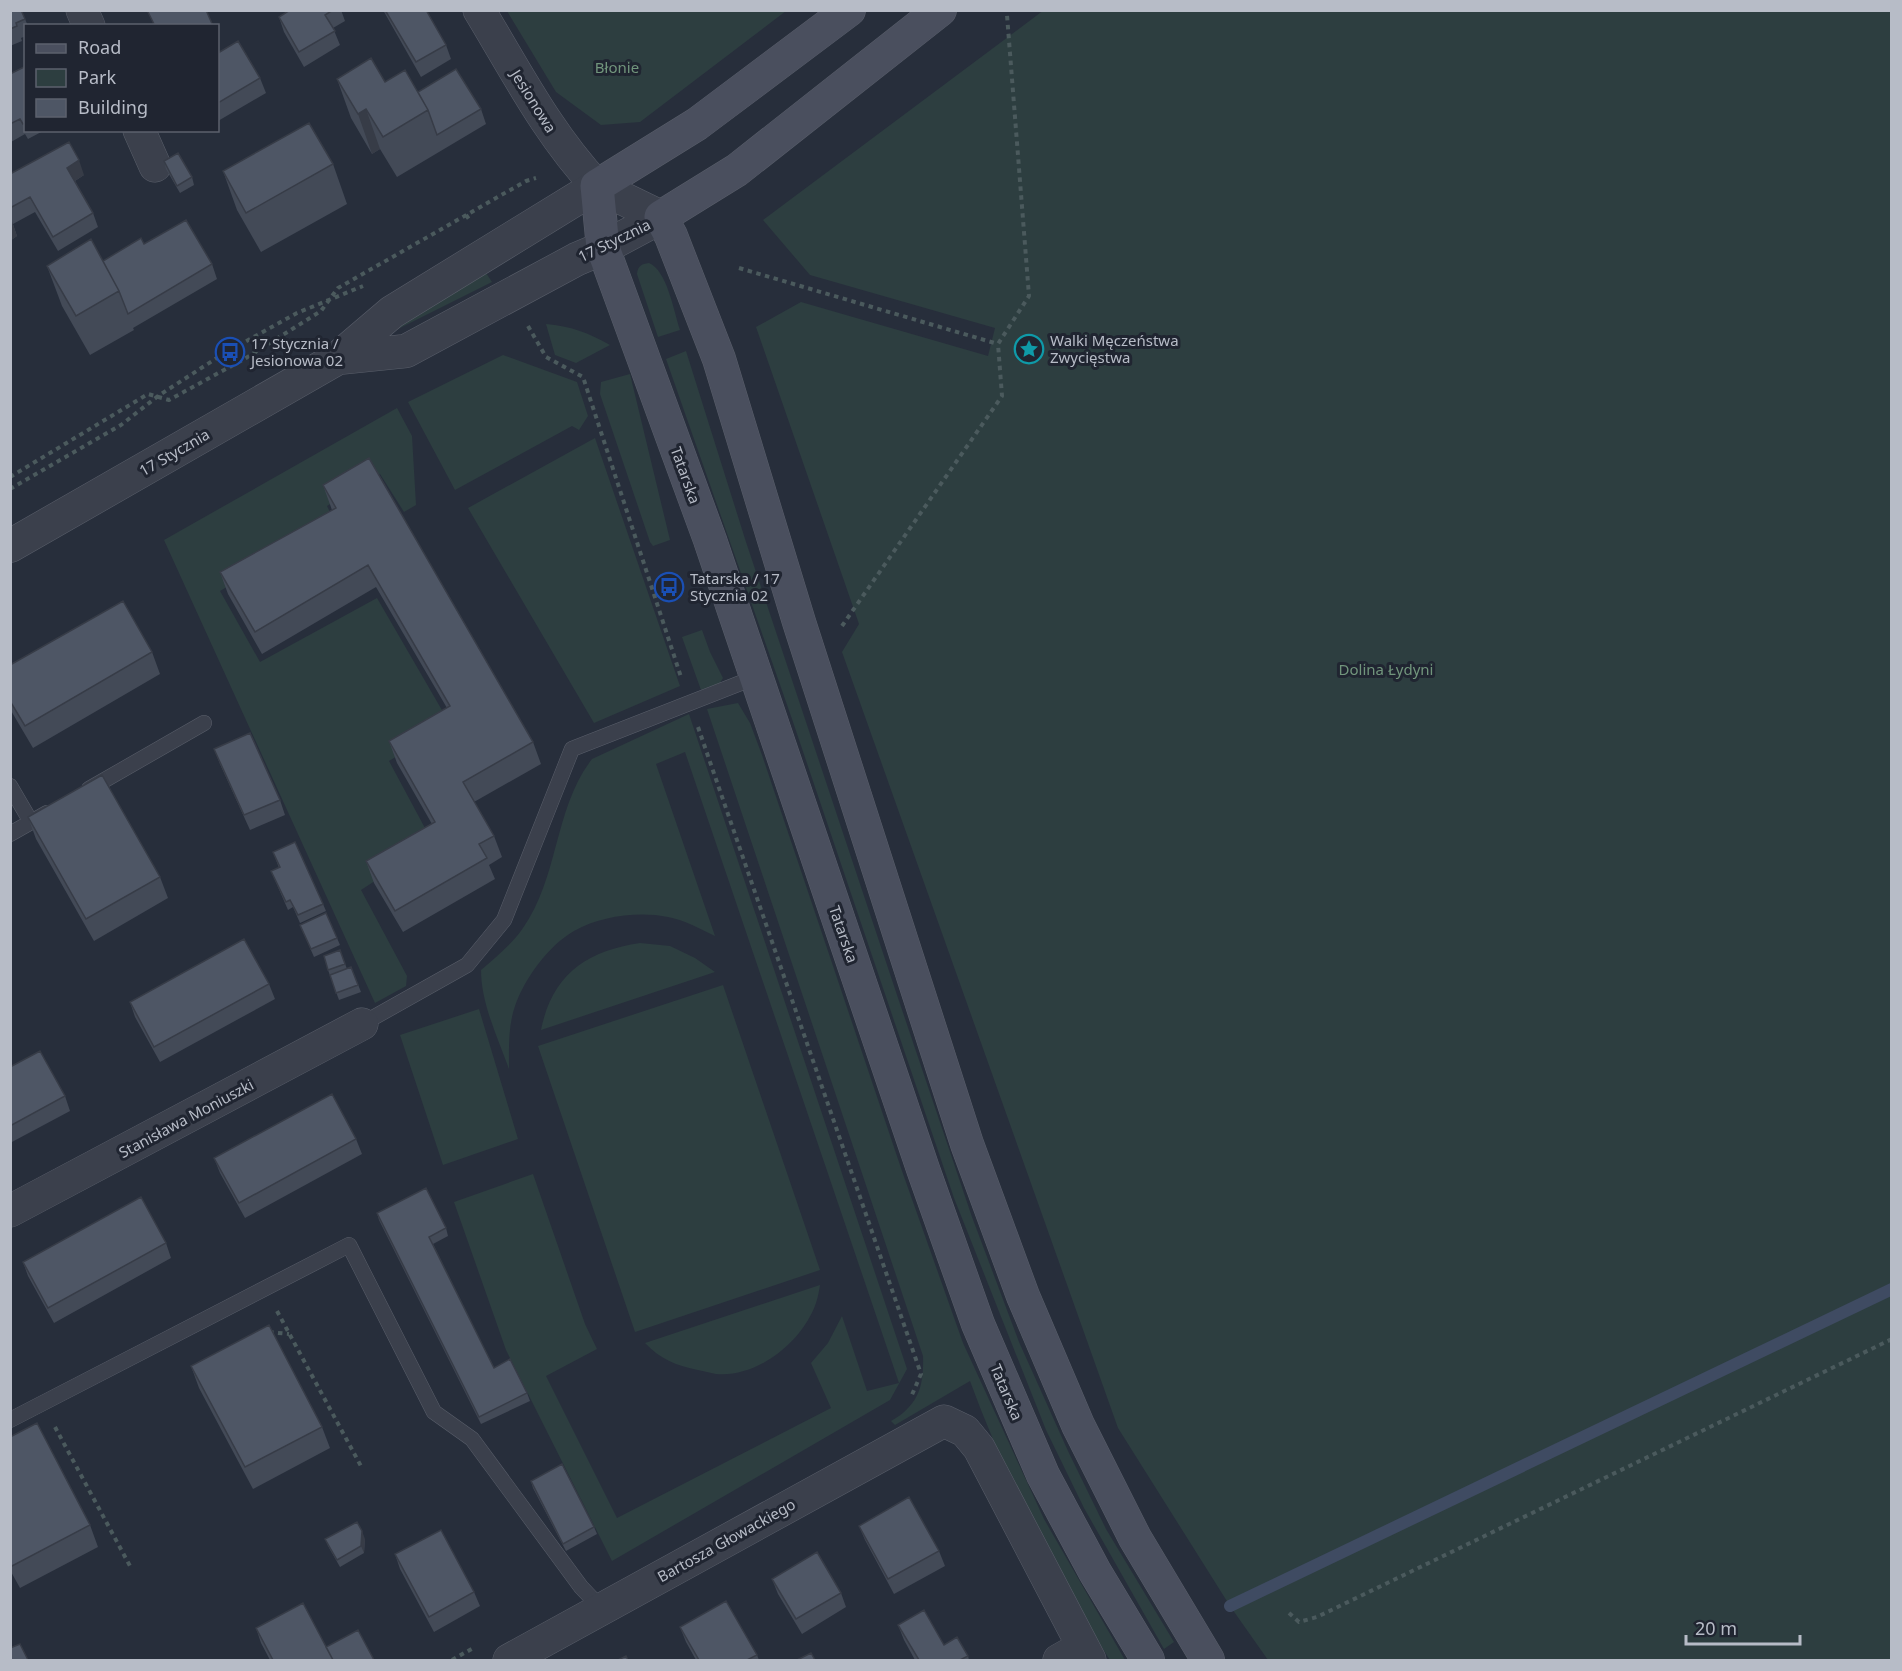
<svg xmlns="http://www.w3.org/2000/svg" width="1902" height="1671" font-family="'Noto Sans',sans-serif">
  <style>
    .green { fill: #2d3e40 }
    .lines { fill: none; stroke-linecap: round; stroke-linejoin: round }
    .stream { stroke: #3f4b62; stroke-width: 12 }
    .service-casing { stroke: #595e6a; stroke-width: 16 }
    .minor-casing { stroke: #595e6a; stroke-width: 33 }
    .tertiary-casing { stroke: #595e6a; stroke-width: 34 }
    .secondary-casing { stroke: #595e6a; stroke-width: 34 }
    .path { stroke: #4b5a5d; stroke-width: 4; stroke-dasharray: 4.5 4.5; stroke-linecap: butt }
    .service { stroke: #3b404c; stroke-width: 15 }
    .minor { stroke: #3b404c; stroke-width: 32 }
    .tertiary { stroke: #3b404c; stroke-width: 33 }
    .secondary { stroke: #4a4f5e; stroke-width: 33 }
    .wall { fill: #434a57 }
    .shaded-wall { fill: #373c47 }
    .building { fill: #4e5665; stroke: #373c47; stroke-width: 1.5 }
    .labels { text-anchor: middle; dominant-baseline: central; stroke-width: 6; stroke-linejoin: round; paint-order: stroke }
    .park-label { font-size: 15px; fill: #71957c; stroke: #202531 }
    .street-label { font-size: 15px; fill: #b7bcc7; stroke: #202531 }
    .poi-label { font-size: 15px; fill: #b7bcc7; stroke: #202531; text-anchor: start }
  </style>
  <rect width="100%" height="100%" fill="#272e3b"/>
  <path class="green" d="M 1044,10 L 1891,11 L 1891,1660 L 1268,1660 L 1230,1606 L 1118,1428 L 842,652 L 859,624 L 756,327 L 801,302 L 988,356 L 995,328 L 810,275 L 763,220 Z
    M 507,11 L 786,11 L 640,122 L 601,125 L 556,92 Z
    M 649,263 C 667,270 674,312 680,330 L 658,337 L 637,274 C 638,266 641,264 649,263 Z
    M 484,270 L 492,282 L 388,334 Z
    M 546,324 C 570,326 589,333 610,345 L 576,363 L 555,355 Z
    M 686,351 L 746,542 L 897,995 L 972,1217 L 1019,1342 L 1068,1451 L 1106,1529 L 1174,1642 L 1164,1649 L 1084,1508 L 1046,1430 L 954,1198 L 792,719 L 666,359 Z
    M 503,355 L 577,382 L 588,416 L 579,430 L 572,426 L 455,490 L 408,402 Z
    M 630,374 L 670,540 L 653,546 L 650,542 L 600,394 L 601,382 Z
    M 397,408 L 412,436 L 416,505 L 404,512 L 380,474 L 327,506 L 335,522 L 220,591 L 260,662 L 377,598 L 450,724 L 389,761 L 433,843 L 361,890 L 407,976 L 406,986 L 375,1003 L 164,540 Z
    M 595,438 L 680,686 L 594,723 L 468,508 Z
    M 702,630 L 710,652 L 723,678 L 720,683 L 701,690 L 682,637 Z
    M 738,703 L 750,723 L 762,755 L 902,1171 L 963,1343 L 1044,1519 L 1125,1660 L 1110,1660 C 1054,1573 1006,1479 970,1381 L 895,1425 L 891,1421 C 919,1405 924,1385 923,1356 L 707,709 Z
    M 689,714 L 907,1369 L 890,1400 L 612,1561 L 506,1350 L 454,1202 L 533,1174 L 585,1324 L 597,1349 L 546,1376 L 617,1518 L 831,1408 L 811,1363 L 828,1343 L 842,1316 L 867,1391 L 899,1383 L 685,752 L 656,764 L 715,936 C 700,929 685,920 668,917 C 639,911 600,916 574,931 C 548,946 525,978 515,1006 C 508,1026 509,1048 509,1069 C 498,1038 481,1004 481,970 C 496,957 512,944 523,928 C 559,877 554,808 592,759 Z
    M 640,943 L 670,946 L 695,958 L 715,972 L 541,1030 C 552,975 586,951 640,943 Z
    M 723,985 L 820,1270 L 635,1332 L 538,1046 Z
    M 479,1009 L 518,1139 L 443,1165 L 400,1035 Z
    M 820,1285 C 819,1291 818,1297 816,1303 C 803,1341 758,1378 716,1374 C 710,1373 704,1371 698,1370 C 677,1366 660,1359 645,1343 Z"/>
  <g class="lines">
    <path class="stream" d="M 1230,1606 L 1892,1289"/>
    <g class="service-casing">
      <path id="service" d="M 10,786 L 31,822
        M 89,789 L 204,723
        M 10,834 L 47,813
        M 362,1024 L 467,965 L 504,920 L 572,749 L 756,677
        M 10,1420 L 349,1245 L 434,1412 L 472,1439 L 581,1587 L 601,1608"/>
    </g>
    <g class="minor-casing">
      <path id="minor" d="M 82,10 L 89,26
        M 479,10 C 516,71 548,134 597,186
        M 139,130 L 155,166
        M 10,1211 L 362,1024
        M 509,1660 L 944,1421 L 965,1431 L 979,1448 L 1090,1660
        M 1059,1660 L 1082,1647"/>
    </g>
    <g class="tertiary-casing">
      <path id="tertiary" d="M 338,358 L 406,351 L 577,259 L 603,248 L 661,217
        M 10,546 L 338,358 L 392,312 L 597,186 L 661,217"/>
    </g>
    <g class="secondary-casing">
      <path id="secondary" d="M 849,10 L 697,124 L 597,186 L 603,248 L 710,540 L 923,1169 L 978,1324 L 1043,1475 L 1095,1572 L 1148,1660
        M 940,10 L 737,170 L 661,217 L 671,236 L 719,359 L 799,622 L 967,1144 L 1023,1296 L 1078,1425 L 1135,1538 L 1208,1660"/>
    </g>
    <path class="path" d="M 466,215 L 471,222
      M 739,268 L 998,344
      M 528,326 L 546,357 L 583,377 L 681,677
      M 10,477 L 148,394 L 169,400 L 246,358 L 321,311 L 338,288 L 526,181 L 536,178
      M 10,489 L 121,425 L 158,396 L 223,354 L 297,313 L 363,286
      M 842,626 L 1002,396 L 998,344 L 1029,296 L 1007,15
      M 698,727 L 921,1374 L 911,1397
      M 277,1311 L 362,1468
      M 269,1332 L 289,1334
      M 55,1427 L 130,1566
      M 1289,1613 L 1299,1622 L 1317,1617 L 1892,1339
      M 452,1660 L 475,1647"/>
    <use href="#service" class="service"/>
    <use href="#minor" class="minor"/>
    <use href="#tertiary" class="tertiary"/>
    <use href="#secondary" class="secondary"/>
  </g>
  <path class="wall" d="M 10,10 L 25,19 L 28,26 L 26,26 L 26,36 L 21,38 L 22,41 L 10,46 Z
    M 290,10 L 341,10 L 345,21 L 333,28 L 340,45 L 304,67 L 284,32 L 279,17 Z
    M 383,10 L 426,10 L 446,45 L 451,59 L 421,77 Z
    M 218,53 L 260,78 L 266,93 L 218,121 Z
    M 26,66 L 26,130 L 45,130 L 28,139 L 25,134 L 11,142 L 10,74 Z
    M 337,79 L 385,82 L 418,92 L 481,109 L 486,124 L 397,177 L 380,149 L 372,154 L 351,118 Z
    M 164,161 L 192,177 L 194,185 L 180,193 L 166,169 Z
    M 333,164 L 347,204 L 261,252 L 237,210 L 223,171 Z
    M 10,174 L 84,175 L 75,181 L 93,213 L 98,227 L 58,251 L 35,212 L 13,224 L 17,236 L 10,241 Z
    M 144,244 L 212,264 L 217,279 L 133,328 L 134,330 L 90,355 L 62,306 L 47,266 L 103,261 Z
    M 323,485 L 533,742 L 541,764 L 474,802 L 494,836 L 502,857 L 489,865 L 495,879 L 403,932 L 374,883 L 366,861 L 432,824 L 397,763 L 389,741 L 447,708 L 376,587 L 262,654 L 228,594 L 220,572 L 332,510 Z
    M 152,652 L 160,674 L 33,748 L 10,709 L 10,665 Z
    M 214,749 L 280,800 L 285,815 L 250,830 L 220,764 Z
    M 28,817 L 160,877 L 168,898 L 94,941 L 36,839 Z
    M 273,852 L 323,904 L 326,911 L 300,923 L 293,907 L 288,910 L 271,871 L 279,868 Z
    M 300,925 L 337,938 L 340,945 L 314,957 Z
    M 340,950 L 347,969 L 351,967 L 361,992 L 339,1000 L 328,970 Z
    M 269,984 L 275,999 L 160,1062 L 135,1017 L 130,1002 Z
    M 10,1067 L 65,1096 L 70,1111 L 10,1143 Z
    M 356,1139 L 362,1154 L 245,1218 L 220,1173 L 214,1158 Z
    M 377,1213 L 446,1228 L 448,1236 L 433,1244 L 494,1368 L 527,1393 L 530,1401 L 481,1424 L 379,1220 Z
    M 166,1243 L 171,1258 L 54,1323 L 28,1276 L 23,1262 Z
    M 191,1366 L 322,1427 L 330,1448 L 253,1489 L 199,1388 Z
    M 10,1437 L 90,1525 L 98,1547 L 20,1588 L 10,1570 Z
    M 531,1481 L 594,1527 L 597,1534 L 566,1551 L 533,1488 Z
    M 859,1526 L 939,1551 L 945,1566 L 894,1594 L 865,1540 Z
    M 325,1539 L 365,1539 L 364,1553 L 340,1567 L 328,1546 Z
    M 395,1554 L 474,1592 L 480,1606 L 434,1632 L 400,1569 Z
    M 772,1579 L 841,1593 L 846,1607 L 802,1634 L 778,1594 Z
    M 898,1625 L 968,1656 L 969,1660 L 915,1660 L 904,1640 Z
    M 680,1627 L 757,1655 L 759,1660 L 696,1660 L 686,1642 Z
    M 256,1628 L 326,1647 L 358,1630 L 374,1660 L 270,1660 L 261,1643 Z"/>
  <path class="shaded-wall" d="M 366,109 L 380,149 L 372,154 L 358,114 Z
    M 79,160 L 84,175 L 73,182 L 67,168 Z
    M 12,222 L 17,236 L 10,241 L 10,223 Z
    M 362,1531 L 365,1539 L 364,1553 L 361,1546 Z"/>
  <path class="building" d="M 10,10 L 21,10 L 25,19 L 16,23 L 17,26 L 10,29 Z
    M 147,10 L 206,10 L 213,26 L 155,26 Z
    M 290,10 L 333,10 L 325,15 L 335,31 L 299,52 L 279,17 Z
    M 385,10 L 426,10 L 446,45 L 416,62 Z
    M 238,41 L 260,78 L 218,103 L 218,53 Z
    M 371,58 L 385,82 L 405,70 L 428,110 L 383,137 L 366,109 L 358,114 L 337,79 Z
    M 26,66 L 26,123 L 23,124 L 20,119 L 10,124 L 10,74 Z
    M 456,69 L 481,109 L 437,135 L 428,110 L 418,92 Z
    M 309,123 L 333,164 L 246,213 L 223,171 Z
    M 69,142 L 79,160 L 67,168 L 93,213 L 53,237 L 30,197 L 10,208 L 10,174 Z
    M 178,153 L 192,177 L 177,186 L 164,161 Z
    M 186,220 L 212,264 L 128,314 L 119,291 L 103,261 L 141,238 L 144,244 Z
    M 91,239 L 119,291 L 76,316 L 47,266 Z
    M 369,458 L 533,742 L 463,782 L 494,836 L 479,844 L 487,858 L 395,911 L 366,861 L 435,822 L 389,741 L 450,706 L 368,565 L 255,632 L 220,572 L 336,508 L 323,485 Z
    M 123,601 L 152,652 L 25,726 L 10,701 L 10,665 Z
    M 250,733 L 280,800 L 244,815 L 214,749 Z
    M 102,775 L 160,877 L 86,919 L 28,817 Z
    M 295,842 L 323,904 L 298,915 L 290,900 L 286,902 L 271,871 L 280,867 L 273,852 Z
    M 326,913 L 337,938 L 311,949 L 300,925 Z
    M 244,939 L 269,984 L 154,1047 L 130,1002 Z
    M 340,950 L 345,964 L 328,970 L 324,956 Z
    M 351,967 L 358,985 L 336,993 L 330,975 Z
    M 40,1051 L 65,1096 L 10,1126 L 10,1067 Z
    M 332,1094 L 356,1139 L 239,1203 L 214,1158 Z
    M 426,1188 L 446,1228 L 429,1237 L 494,1368 L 510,1359 L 527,1393 L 479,1417 L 377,1213 Z
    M 141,1197 L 166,1243 L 48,1308 L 23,1262 Z
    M 269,1325 L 322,1427 L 245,1467 L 191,1366 Z
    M 37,1423 L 90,1525 L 12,1566 L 10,1563 L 10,1437 Z
    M 562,1464 L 594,1527 L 563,1544 L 531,1481 Z
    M 909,1497 L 939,1551 L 888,1579 L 859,1526 Z
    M 357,1522 L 362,1531 L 361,1546 L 337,1560 L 325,1539 Z
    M 441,1530 L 474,1592 L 429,1617 L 395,1554 Z
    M 817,1552 L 841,1593 L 796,1619 L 772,1579 Z
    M 726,1601 L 757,1655 L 747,1660 L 699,1660 L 680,1627 Z
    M 303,1603 L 333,1660 L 273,1660 L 256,1628 Z
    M 924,1610 L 944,1645 L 957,1637 L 968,1656 L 960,1660 L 919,1660 L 898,1625 Z
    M 358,1630 L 374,1660 L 333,1660 L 326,1647 Z
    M 20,1644 L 28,1660 L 10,1660 L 10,1648 Z
    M 811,1653 L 815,1660 L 797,1660 Z
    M 626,1656 L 628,1660 L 618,1660 Z"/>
  <defs>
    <g id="sight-ring" transform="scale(1.5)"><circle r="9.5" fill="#202531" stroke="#0f9aa8" stroke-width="1.5"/><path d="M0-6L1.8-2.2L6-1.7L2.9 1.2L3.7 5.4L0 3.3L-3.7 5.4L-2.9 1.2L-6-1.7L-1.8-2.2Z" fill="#0f9aa8"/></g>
    <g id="bus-ring" transform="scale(1.5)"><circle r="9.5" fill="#202531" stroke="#1a4fb4" stroke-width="1.5"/><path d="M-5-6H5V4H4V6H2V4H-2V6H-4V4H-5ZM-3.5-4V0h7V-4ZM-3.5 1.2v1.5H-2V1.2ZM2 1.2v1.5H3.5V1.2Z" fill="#1a4fb4"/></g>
  </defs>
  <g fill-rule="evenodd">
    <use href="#sight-ring" x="1029" y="349"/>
    <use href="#bus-ring" x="230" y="352"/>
    <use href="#bus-ring" x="669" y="587"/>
  </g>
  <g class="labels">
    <g class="park-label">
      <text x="617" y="67">Błonie</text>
      <text x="1386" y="669">Dolina Łydyni</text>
    </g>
    <g class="street-label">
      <text transform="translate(534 101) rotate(58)">Jesionowa</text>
      <text transform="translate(614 240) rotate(-26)">17 Stycznia</text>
      <text transform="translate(174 452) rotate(-30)">17 Stycznia</text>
      <text transform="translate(686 475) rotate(70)">Tatarska</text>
      <text transform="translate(844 934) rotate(71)">Tatarska</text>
      <text transform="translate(186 1118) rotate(-28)">Stanisława Moniuszki</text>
      <text transform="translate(1007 1392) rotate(67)">Tatarska</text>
      <text transform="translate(726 1540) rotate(-29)">Bartosza Głowackiego</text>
    </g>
    <g class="poi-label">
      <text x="1050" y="340">Walki Męczeństwa<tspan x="1050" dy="17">Zwycięstwa</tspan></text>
      <text x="251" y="343">17 Stycznia /<tspan x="251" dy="17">Jesionowa 02</tspan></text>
      <text x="690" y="578">Tatarska / 17<tspan x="690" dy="17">Stycznia 02</tspan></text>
    </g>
  </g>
  <rect width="1902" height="1671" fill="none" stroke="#b7bcc7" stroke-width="24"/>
  <rect x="24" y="24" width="195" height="108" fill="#202531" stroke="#5c616d" stroke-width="1.5"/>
  <rect x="36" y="44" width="30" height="9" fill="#4a4f5e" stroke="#5c616d" stroke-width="1.5"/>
  <text x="78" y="54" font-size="18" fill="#b7bcc7">Road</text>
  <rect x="36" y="69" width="30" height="18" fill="#2d3e40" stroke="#5c616d" stroke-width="1.5"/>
  <text x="78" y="84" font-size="18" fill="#b7bcc7">Park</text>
  <rect x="36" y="99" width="30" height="18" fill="#4e5665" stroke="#5c616d" stroke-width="1.5"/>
  <text x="78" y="114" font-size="18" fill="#b7bcc7">Building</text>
  <path d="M1686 1635v9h114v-9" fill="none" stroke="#b7bcc7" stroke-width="3"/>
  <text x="1695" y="1635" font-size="18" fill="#b7bcc7" stroke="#202531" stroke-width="4.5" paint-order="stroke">20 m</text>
</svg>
